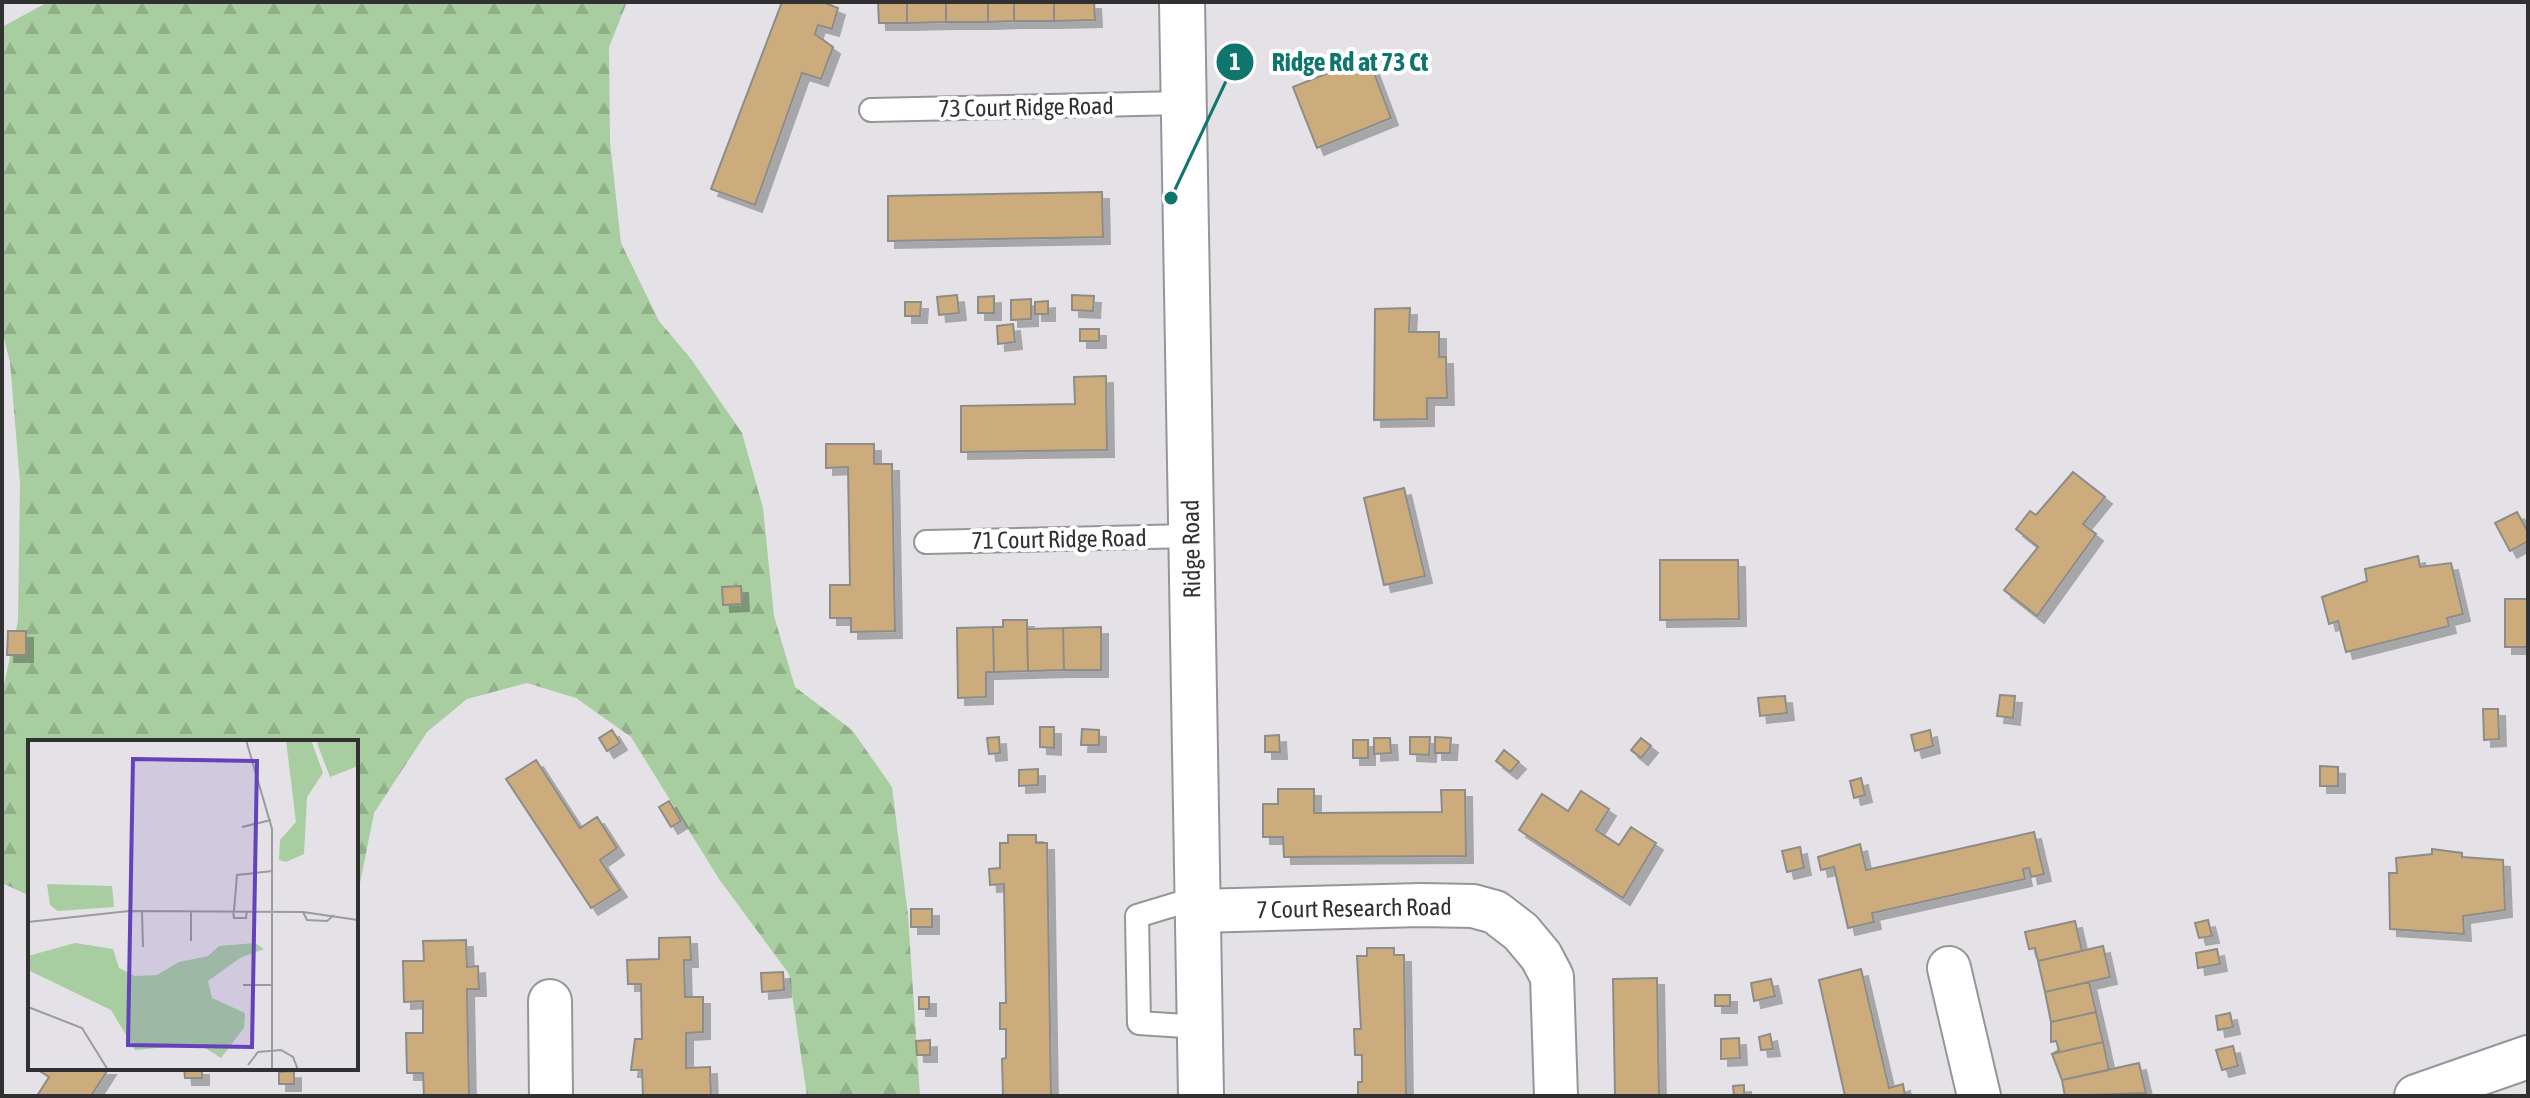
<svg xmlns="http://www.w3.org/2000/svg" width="2530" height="1098" font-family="'Asap Condensed',sans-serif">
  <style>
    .forest { fill: url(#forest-firs) }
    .building { fill: #ccac7c; stroke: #8e8c89; stroke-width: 2; filter: url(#shadow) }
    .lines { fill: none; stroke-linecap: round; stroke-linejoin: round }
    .lane-casing { stroke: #969598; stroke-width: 26 }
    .street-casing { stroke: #969598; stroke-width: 46 }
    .secondary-casing { stroke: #969598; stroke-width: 48 }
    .lane { stroke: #fff; stroke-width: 22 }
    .street { stroke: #fff; stroke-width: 42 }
    .secondary { stroke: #fff; stroke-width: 44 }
    .labels { text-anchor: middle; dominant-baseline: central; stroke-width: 8; stroke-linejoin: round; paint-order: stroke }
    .street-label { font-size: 24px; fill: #313132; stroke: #fff }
    .inset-road { fill: none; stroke: #9c9b9e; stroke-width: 2 }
    .view { fill: #6342ba; fill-opacity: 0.15; stroke: #6342ba; stroke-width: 4 }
    .inset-edge { fill: none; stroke: #313132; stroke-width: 4 }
    .leader { fill: none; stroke: #0f766e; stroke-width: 3 }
    .callout-dot { fill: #0f766e; stroke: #fff; stroke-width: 3 }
    .mark-label { font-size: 24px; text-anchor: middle; font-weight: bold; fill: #fff }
    .callout-label { font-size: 26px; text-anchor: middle; font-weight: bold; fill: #0f766e; stroke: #fff; stroke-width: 8; stroke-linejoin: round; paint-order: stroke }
  </style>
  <defs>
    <pattern id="forest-firs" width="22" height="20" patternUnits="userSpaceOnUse" patternTransform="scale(2)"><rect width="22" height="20" fill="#a7cda0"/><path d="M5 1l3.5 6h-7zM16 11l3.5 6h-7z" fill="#90b08a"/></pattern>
    <filter id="shadow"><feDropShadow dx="7" dy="7" stdDeviation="0" flood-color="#0004"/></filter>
  </defs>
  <rect width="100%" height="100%" fill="#e4e2e6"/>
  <path class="forest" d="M 48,2 L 627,2 L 609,47 L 610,142 L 621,243 L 659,321 L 691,359 L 742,433 L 763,508 L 774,616 L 795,687 L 852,730 L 892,787 L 908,915 L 920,1096 L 807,1096 L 789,974 L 719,879 L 631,737 L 576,698 L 527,683 L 467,699 L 427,732 L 374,813 L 356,903 L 356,742 L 30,742 L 30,896 L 2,883 L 2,694 L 18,621 L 20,483 L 10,362 L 2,331 L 2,27 Z"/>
  <path class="building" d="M 782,2 L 823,2 L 838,8 L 832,29 L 818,25 L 815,34 L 833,47 L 821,79 L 802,73 L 755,205 L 711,189 Z
    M 878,2 L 907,2 L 907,23 L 879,23 Z
    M 907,2 L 946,2 L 946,22 L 907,23 Z
    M 946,2 L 988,2 L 988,22 L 946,22 Z
    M 988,2 L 1014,2 L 1014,21 L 988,22 Z
    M 1014,2 L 1054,2 L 1054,21 L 1014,21 Z
    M 1054,2 L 1094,2 L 1095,20 L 1054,21 Z
    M 1368,57 L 1391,118 L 1317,148 L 1293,87 Z
    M 1102,192 L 1103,237 L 888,241 L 888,196 Z
    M 957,295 L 959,313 L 939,315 L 937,297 Z
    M 1072,295 L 1094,296 L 1093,311 L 1072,310 Z
    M 994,296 L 994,313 L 978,313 L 978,297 Z
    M 1031,299 L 1031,319 L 1011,320 L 1011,300 Z
    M 1048,301 L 1048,314 L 1035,314 L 1035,302 Z
    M 905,302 L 921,302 L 920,316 L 905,316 Z
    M 1410,308 L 1409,332 L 1439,332 L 1439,357 L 1446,357 L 1447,398 L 1427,398 L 1427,419 L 1374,420 L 1375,309 Z
    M 1013,324 L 1015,342 L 998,344 L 997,326 Z
    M 1080,329 L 1099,329 L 1099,341 L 1080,341 Z
    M 1106,376 L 1107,450 L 961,452 L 961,406 L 1075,404 L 1074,377 Z
    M 826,444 L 874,444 L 874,464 L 892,464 L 895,631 L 851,632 L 851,618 L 830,618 L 830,585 L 850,585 L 848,467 L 826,468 Z
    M 2073,472 L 2105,497 L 2083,524 L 2096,534 L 2037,616 L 2004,590 L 2038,547 L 2016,529 L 2030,511 L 2036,515 Z
    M 1404,488 L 1425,576 L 1384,585 L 1364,498 Z
    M 2517,512 L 2528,532 L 2528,541 L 2510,551 L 2495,523 Z
    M 2418,556 L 2420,567 L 2451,563 L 2463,614 L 2447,618 L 2449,626 L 2346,652 L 2338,621 L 2329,624 L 2322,597 L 2367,581 L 2365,569 Z
    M 1660,560 L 1738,560 L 1739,619 L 1660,620 Z
    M 741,586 L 742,604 L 723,605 L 722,587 Z
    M 2505,599 L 2528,599 L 2528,647 L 2505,647 Z
    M 1003,620 L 1027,620 L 1028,671 L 994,672 L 993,627 L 1003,627 Z
    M 993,627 L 994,672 L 986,672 L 986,697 L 958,698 L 957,628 Z
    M 1101,627 L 1101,670 L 1064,670 L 1063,628 Z
    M 1063,628 L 1064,670 L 1028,671 L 1027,629 Z
    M 8,631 L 26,631 L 26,655 L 7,655 Z
    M 2000,695 L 2015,696 L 2013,718 L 1997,716 Z
    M 1785,696 L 1787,713 L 1760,716 L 1758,698 Z
    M 2483,709 L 2498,709 L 2499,739 L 2484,740 Z
    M 1040,727 L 1054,727 L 1054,748 L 1040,747 Z
    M 1082,729 L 1099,730 L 1099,745 L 1081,745 Z
    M 612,730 L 620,743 L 607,751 L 599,738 Z
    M 1930,730 L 1933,746 L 1915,751 L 1911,735 Z
    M 1279,735 L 1280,752 L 1265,752 L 1265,736 Z
    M 999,737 L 1000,753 L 989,754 L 987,738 Z
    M 1410,737 L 1430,737 L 1429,755 L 1410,754 Z
    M 1435,737 L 1451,738 L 1450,753 L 1435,753 Z
    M 1374,738 L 1390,738 L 1391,753 L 1374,754 Z
    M 1641,738 L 1651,746 L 1641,758 L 1631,750 Z
    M 1353,740 L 1368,740 L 1368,758 L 1353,758 Z
    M 1504,750 L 1519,762 L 1510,772 L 1496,761 Z
    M 536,760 L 580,828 L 597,817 L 617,848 L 600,860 L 620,890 L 591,908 L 506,779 Z
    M 2320,766 L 2338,767 L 2338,786 L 2320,786 Z
    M 1038,769 L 1038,785 L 1019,786 L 1019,770 Z
    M 1861,778 L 1865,795 L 1854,798 L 1850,781 Z
    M 1278,789 L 1314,789 L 1314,813 L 1442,812 L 1441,790 L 1465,790 L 1466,856 L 1284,857 L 1283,837 L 1263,837 L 1263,804 L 1278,804 Z
    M 1581,791 L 1609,809 L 1596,830 L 1619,845 L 1631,827 L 1656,843 L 1623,898 L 1519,830 L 1542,794 L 1568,811 Z
    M 669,801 L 681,821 L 671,827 L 659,807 Z
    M 2034,832 L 2044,874 L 2031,877 L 2029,868 L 2023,869 L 2025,879 L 1872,913 L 1874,922 L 1848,928 L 1834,867 L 1821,870 L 1818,857 L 1860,844 L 1866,870 Z
    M 1008,835 L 1036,835 L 1036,843 L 1047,843 L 1051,1096 L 1003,1096 L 1002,1059 L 1006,1058 L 1006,1029 L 1000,1029 L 1000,1003 L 1006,1003 L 1004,884 L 990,885 L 989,869 L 1000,868 L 1000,843 L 1008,843 Z
    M 1800,847 L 1804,868 L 1787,872 L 1782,851 Z
    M 2432,849 L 2462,853 L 2462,857 L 2503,860 L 2505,910 L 2463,916 L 2464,934 L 2390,929 L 2389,873 L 2397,873 L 2396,858 L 2432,854 Z
    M 911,909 L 932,909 L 932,927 L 911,927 Z
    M 2208,920 L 2212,936 L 2199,938 L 2195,923 Z
    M 2075,921 L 2082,951 L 2038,961 L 2035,948 L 2029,949 L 2025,932 Z
    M 690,937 L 691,960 L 684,960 L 685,997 L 703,997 L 703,1032 L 686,1033 L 686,1068 L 710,1067 L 711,1096 L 643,1096 L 642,1070 L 631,1070 L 635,1039 L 642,1039 L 641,984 L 628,984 L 627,960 L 659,959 L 659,938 Z
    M 466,940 L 467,967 L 478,966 L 479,989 L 467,989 L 469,1096 L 424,1096 L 423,1073 L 407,1073 L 406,1033 L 423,1033 L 423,1001 L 404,1002 L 403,961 L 424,961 L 423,941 Z
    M 2103,946 L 2110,977 L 2045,992 L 2038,961 Z
    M 1367,948 L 1394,948 L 1394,955 L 1404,955 L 1406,1096 L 1358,1096 L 1358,1082 L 1362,1082 L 1362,1055 L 1355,1055 L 1354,1029 L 1361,1029 L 1357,956 L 1367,956 Z
    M 2217,949 L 2220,964 L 2198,968 L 2196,953 Z
    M 1861,969 L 1889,1088 L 1903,1084 L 1905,1096 L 1845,1096 L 1819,980 Z
    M 783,972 L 784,990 L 762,992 L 761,973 Z
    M 1657,978 L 1659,1096 L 1615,1096 L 1613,979 Z
    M 1771,979 L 1775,996 L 1754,1001 L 1751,983 Z
    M 2089,982 L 2096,1012 L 2051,1022 L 2045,992 Z
    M 1715,995 L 1730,995 L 1730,1006 L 1715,1006 Z
    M 919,997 L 929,997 L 929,1009 L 919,1009 Z
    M 2096,1012 L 2103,1042 L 2052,1054 L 2059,1050 L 2056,1041 L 2051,1042 L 2051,1022 Z
    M 2230,1013 L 2233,1027 L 2218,1030 L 2216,1016 Z
    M 1770,1034 L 1773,1049 L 1761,1050 L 1759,1037 Z
    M 1739,1038 L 1740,1058 L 1721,1059 L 1721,1039 Z
    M 930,1040 L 930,1055 L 917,1055 L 916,1041 Z
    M 2103,1042 L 2109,1070 L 2062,1080 L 2052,1054 Z
    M 2233,1046 L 2238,1066 L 2222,1070 L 2216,1050 Z
    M 2139,1063 L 2146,1093 L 2065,1096 L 2062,1080 Z
    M 43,1068 L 109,1068 L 91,1096 L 37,1096 L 49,1077 L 41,1072 Z
    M 184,1068 L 202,1068 L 202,1078 L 185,1078 Z
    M 294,1071 L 294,1084 L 279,1084 L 279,1072 Z
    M 1744,1085 L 1744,1096 L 1734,1096 L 1733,1086 Z"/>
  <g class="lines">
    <g class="lane-casing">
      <path id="lane" d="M 871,110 L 1182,103
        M 926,542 L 1191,536
        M 1198,902 L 1180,903 L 1137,916 L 1139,1023 L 1200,1027"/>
    </g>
    <g class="street-casing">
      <path id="street" d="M 1198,911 L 1421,905 L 1473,906 L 1495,912 L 1521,932 L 1541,956 L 1552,977 L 1556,1096
        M 1949,968 L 1979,1096
        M 550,1001 L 551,1096
        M 2416,1096 L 2528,1057"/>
    </g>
    <g class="secondary-casing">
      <path id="secondary" d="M 1182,2 L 1201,1096"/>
    </g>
    <use href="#lane" class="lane"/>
    <use href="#street" class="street"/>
    <use href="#secondary" class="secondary"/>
  </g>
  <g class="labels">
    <g class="street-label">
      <text transform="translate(1026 107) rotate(-1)">73 Court Ridge Road</text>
      <text transform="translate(1059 539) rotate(-1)">71 Court Ridge Road</text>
      <text transform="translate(1191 549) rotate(-91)">Ridge Road</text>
      <text transform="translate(1354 908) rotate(-1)">7 Court Research Road</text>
    </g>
  </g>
  <g transform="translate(28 740)">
    <rect width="330" height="330" fill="#e4e2e6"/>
    <path d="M 296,0 L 330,0 L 330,26 L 302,37 L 289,3 Z" fill="#a7cda0"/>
    <path d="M 258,0 L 283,0 L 295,33 L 279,57 L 276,114 L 258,122 L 251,120 L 252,100 L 268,82 ZM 47,203 L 85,209 L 91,228 L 107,236 L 129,235 L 151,222 L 180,216 L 191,206 L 227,203 L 236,209 L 212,218 L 180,241 L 184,258 L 217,273 L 216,288 L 193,318 L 171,304 L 107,310 L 83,270 L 0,230 L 0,216 Z" fill="#a7cda0"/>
    <path d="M 19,144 L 84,146 L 86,167 L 30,171 L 22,165 Z" fill="#a7cda0"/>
    <path class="inset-road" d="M 218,0 L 244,89 L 244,330M 214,87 L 243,80M 114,171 L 115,207M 163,171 L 163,201M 205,171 L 206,178 L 218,178 L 219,171M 206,171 L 209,135 L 245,131M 275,172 L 279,180 L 299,181 L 306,175M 0,182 L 101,171 L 275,172 L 330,180M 215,245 L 244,245M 0,267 L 54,288 L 80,330M 220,325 L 230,312 L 253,310 L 265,317 L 270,330"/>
    <path class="view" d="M 105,19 L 229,21 L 224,307 L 100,305 Z"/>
    <rect width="330" height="330" class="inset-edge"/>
  </g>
  <path class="leader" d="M1171 198L1235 62"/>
  <g class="callout-dot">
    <circle cx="1171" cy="198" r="8"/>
    <circle cx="1235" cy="62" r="20"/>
  </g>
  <g class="mark-label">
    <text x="1235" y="70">1</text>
  </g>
  <g class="callout-label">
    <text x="1350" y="71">Ridge Rd at 73 Ct</text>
  </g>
  <rect width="2530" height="1098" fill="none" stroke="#313132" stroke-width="8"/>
</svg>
